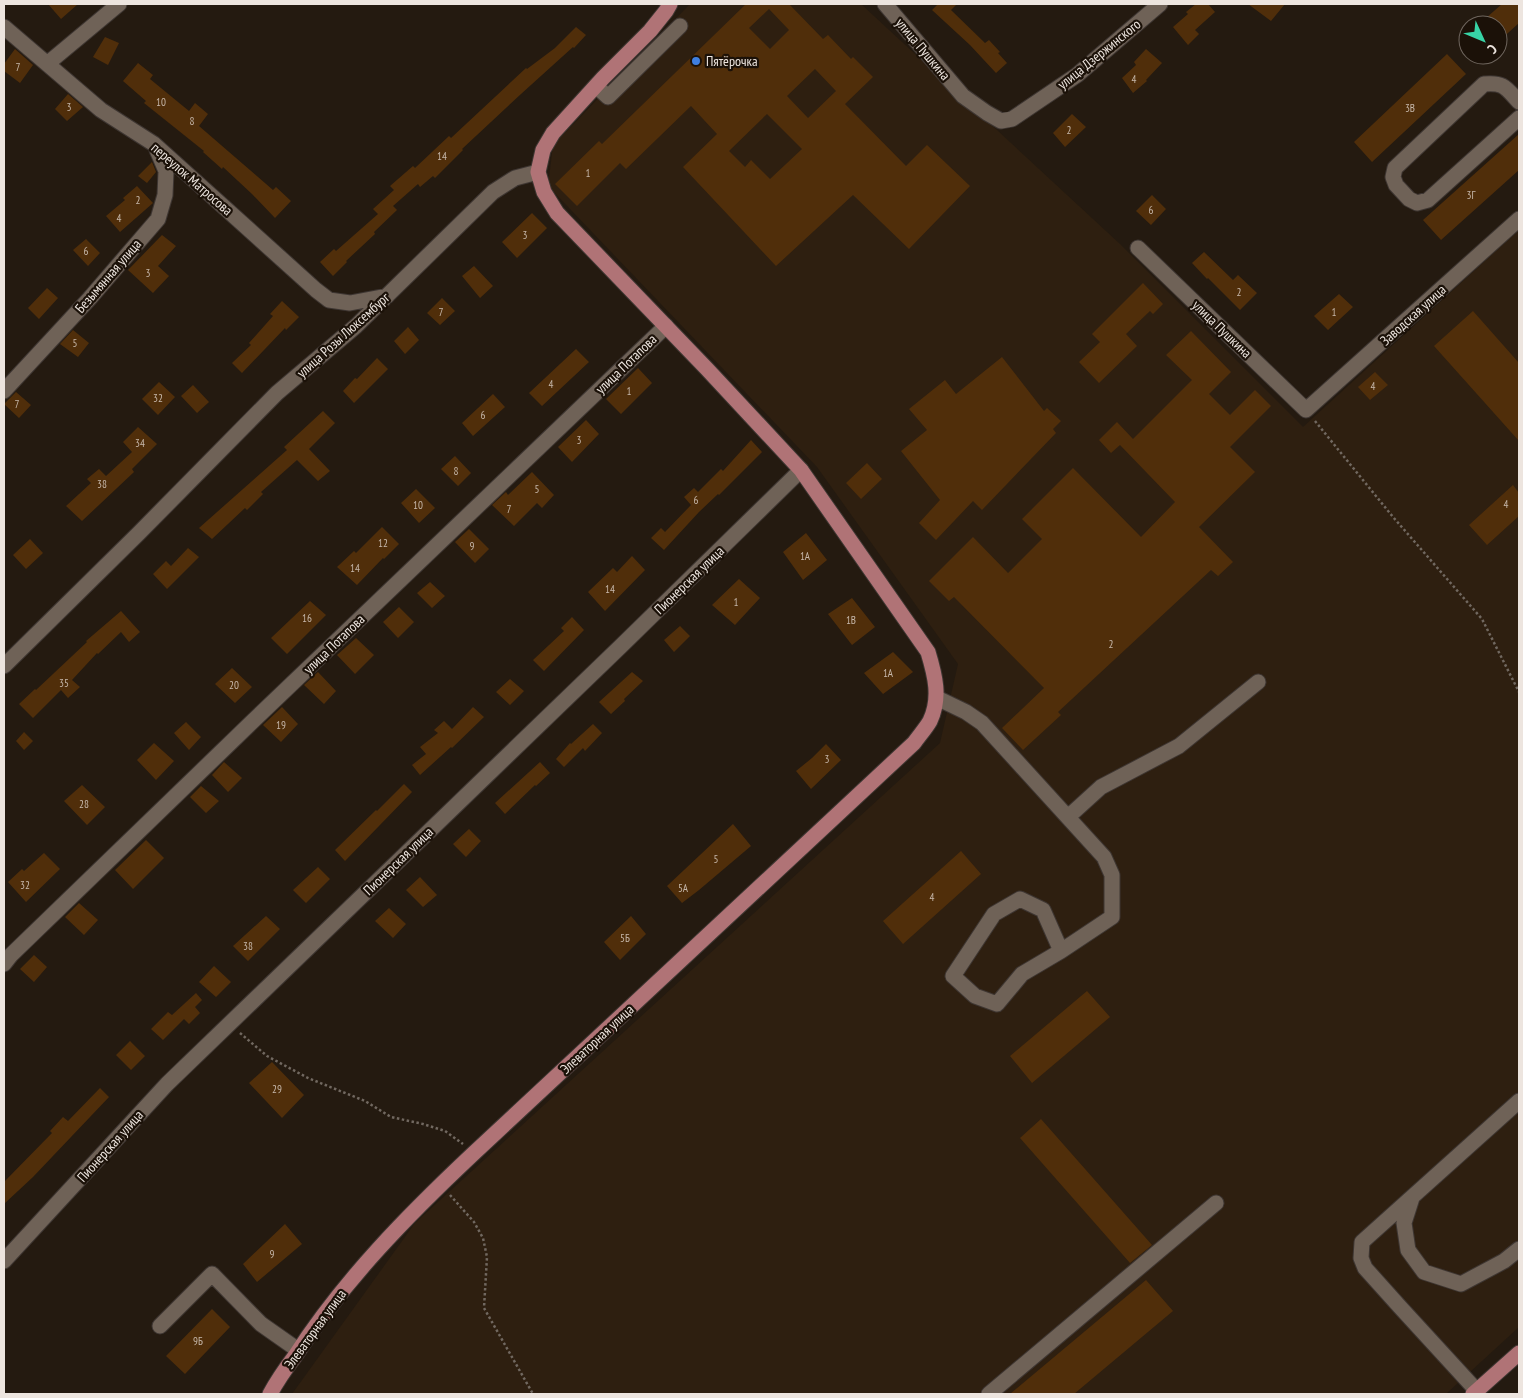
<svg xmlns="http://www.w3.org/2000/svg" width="1523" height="1398" font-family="'PT Sans Narrow',sans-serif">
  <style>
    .built { fill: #2e1f10 }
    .building { fill: #502e0a; fill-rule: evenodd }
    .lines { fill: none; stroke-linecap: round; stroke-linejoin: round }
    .minor-casing { stroke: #3e3632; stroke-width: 17 }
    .major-casing { stroke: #3e3632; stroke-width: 17 }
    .path { stroke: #716860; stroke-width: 2.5; stroke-dasharray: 2.5 2.5; stroke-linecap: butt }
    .minor { stroke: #6f6257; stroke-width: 15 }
    .major { stroke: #b07376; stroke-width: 15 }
    .shop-dot { fill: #3f7fe0; stroke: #1b1108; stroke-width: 2 }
    .labels { text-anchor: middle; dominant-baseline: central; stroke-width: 4.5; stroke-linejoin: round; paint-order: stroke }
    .number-label { font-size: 11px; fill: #c6b7aa }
    .street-label { font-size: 14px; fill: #ede5df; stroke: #1b1108 }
    .poi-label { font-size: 14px; fill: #ede5df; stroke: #1b1108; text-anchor: start }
  </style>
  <rect width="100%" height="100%" fill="#241a10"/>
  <path class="built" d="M 690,4 L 861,4 L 1120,244 L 1303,427 L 1519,230 L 1519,1327 L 1446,1394 L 292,1394 L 415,1223 L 940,743 L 958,664 L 817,467 L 548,186 L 553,145 Z"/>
  <path class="building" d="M 48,4 L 78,4 L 61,19 Z
    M 746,4 L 789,4 L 823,39 L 828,35 L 851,59 L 853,57 L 873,77 L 845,104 L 906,166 L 927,145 L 970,186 L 909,249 L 853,195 L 776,266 L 683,167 L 717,134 L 691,106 L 626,169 L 620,163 L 577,206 L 555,184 L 599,141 L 602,144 ZM 769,9 L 789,30 L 770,49 L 749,28 ZM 815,69 L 836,91 L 808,118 L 787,96 ZM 767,114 L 802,149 L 770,179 L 751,160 L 745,167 L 729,151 Z
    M 938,4 L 957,4 L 951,10 L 985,43 L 989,40 L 1000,52 L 998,53 L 1007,63 L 996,73 L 970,45 L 932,10 Z
    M 1196,4 L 1208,4 L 1215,12 L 1195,30 L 1199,34 L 1188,45 L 1173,27 L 1188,14 L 1186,12 Z
    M 1248,4 L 1285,4 L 1271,21 Z
    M 1502,4 L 1519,4 L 1519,23 L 1498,42 L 1498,25 L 1478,25 Z
    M 576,27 L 586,35 L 574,48 L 573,47 L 521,94 L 462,149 L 463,150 L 435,178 L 433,176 L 420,187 L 418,184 L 393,206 L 397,210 L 374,232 L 375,234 L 346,261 L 347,262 L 333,276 L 320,262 L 334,249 L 336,251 L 378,214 L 373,209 L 394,190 L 390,186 L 413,166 L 415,168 L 449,136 L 451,138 L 526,68 L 527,69 L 555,48 Z
    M 105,37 L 119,43 L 108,65 L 93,57 Z
    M 15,49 L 33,65 L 20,83 L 4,71 L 4,64 Z
    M 1146,49 L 1162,63 L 1146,80 L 1147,81 L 1133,93 L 1122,78 L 1136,65 L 1134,62 Z
    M 1447,54 L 1466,74 L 1372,162 L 1354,142 Z
    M 138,63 L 153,75 L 150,79 L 189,111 L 195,103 L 208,114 L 199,126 L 273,190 L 276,187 L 291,201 L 275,218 L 252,194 L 223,167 L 222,169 L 203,152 L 204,151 L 144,103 L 146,101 L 123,81 Z
    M 68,94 L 83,107 L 67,121 L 55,109 Z
    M 1072,114 L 1086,127 L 1065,147 L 1053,133 Z
    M 1519,134 L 1519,170 L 1441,240 L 1423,220 Z
    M 152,162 L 156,172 L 147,183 L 138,176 Z
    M 137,186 L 153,203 L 120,232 L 106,216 L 125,200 L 123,198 Z
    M 1152,195 L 1166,209 L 1151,225 L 1136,211 Z
    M 532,213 L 547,228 L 517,258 L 502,242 Z
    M 162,235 L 176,246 L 158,266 L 169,276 L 153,293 L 128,270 Z
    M 86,239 L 100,253 L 88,266 L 73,250 Z
    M 1204,252 L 1233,280 L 1238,275 L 1257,293 L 1240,310 L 1208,278 L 1207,279 L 1192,263 Z
    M 474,266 L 493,286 L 480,298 L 462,276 Z
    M 1143,283 L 1163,304 L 1153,314 L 1150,311 L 1126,334 L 1137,346 L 1099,383 L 1079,362 L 1100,342 L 1092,334 Z
    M 47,288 L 58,298 L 39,319 L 28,308 Z
    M 1339,294 L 1353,307 L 1328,330 L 1314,316 Z
    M 442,298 L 455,311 L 440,325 L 427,313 Z
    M 282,301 L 299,317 L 286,330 L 285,328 L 242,373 L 232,363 L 251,345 L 249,343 L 273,316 L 270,314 Z
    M 1473,311 L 1519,363 L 1519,441 L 1434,346 Z
    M 408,327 L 419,340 L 405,354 L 394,341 Z
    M 73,330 L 89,343 L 78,357 L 60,344 Z
    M 1191,331 L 1231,372 L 1209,394 L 1230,415 L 1255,390 L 1271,406 L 1230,447 L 1255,472 L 1199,527 L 1233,562 L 1218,576 L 1211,570 L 1058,712 L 1061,715 L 1023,750 L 1002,728 L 1044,688 L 954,597 L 949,601 L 929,581 L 973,537 L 1008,573 L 1042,539 L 1022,519 L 1073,468 L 1141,537 L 1175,502 L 1120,445 L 1111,453 L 1099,440 L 1117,422 L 1133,439 L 1192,380 L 1166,355 Z
    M 576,349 L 589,362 L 542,406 L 529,393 Z
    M 1002,357 L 1044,411 L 1047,408 L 1061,421 L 1053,429 L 1056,433 L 982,510 L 973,501 L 936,540 L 919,523 L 940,500 L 901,451 L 927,430 L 909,409 L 945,380 L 956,394 Z
    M 377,358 L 388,369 L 354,403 L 343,391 L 355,378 L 357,379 Z
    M 638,368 L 652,383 L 621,414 L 606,399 Z
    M 1375,372 L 1388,385 L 1370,400 L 1358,387 Z
    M 159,382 L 175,397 L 158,415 L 142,399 Z
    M 193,385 L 209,402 L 197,413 L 181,396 Z
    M 16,392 L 31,405 L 19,418 L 4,404 Z
    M 493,394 L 505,407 L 473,436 L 462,423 Z
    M 323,411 L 335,423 L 309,449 L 330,471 L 318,481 L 297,460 L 261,492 L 263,494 L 247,510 L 245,508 L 212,539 L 199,528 L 287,450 L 284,447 Z
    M 586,420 L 599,434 L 572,462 L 558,447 Z
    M 138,427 L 157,444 L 132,469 L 134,472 L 82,521 L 66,506 L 91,483 L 87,479 L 99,469 L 106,476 L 132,452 L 123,442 Z
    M 751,440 L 762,452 L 719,495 L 718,494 L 699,512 L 664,550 L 651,538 L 661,528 L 665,532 L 691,505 L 684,497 L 694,488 L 698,492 L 721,469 L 723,471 Z
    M 455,456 L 471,473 L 458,486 L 441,469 Z
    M 867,463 L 882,479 L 861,499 L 846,483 Z
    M 532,472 L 554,495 L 542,508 L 537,503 L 514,526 L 492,505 L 506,492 L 508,495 Z
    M 1513,485 L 1519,493 L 1519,516 L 1487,545 L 1469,525 Z
    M 416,489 L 435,508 L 419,523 L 401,503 Z
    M 382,527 L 399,544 L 384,559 L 383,558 L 357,585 L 337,567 L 354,551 L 356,553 Z
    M 469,529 L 489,549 L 475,563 L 455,542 Z
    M 806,533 L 827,560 L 803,580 L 783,552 Z
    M 30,539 L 43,553 L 26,569 L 13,555 Z
    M 188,548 L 199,557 L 167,589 L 153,574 L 166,561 L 171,566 Z
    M 632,556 L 645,570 L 605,611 L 588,592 L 613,568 L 617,572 Z
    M 739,579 L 760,598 L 735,625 L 712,605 Z
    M 430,582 L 445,596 L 432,608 L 417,593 Z
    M 852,598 L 875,627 L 852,645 L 828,614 Z
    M 310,601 L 326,615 L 287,654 L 271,638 Z
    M 399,607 L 414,622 L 398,638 L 383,622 Z
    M 121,611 L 140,632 L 129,642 L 121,632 L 98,654 L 97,653 L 72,680 L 80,687 L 68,698 L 61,690 L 33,718 L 19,704 L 35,689 L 36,690 L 87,642 L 86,641 Z
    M 572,617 L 584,630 L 544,671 L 533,660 L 564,631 L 561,628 Z
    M 680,626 L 690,636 L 674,652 L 664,640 Z
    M 356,638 L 374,655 L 355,674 L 337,655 Z
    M 893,652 L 913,672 L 883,694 L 864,673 Z
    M 232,668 L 252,687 L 235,703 L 215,684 Z
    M 318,672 L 336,691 L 324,704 L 304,685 Z
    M 632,672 L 643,681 L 624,699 L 625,701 L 611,714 L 599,702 Z
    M 510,679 L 524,691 L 510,705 L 496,692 Z
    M 282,707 L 298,724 L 281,742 L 263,725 Z
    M 473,707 L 484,717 L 452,748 L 451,747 L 420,775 L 412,765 L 426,754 L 420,747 L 438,733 L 434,730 L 444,721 L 452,729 Z
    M 186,722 L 201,737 L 189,750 L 174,733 Z
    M 593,724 L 602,733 L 585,751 L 583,748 L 564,767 L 556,759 L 570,743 L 571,744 Z
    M 24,732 L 33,741 L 24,750 L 16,741 Z
    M 154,743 L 174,761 L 156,780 L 137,760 Z
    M 826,744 L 841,760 L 811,789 L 796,771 L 812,758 Z
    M 224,762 L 242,778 L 228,792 L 212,775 Z
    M 540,762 L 550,773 L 536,786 L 535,785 L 505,814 L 495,803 Z
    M 404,784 L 412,792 L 345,861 L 335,850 L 376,810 L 377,811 Z
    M 82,785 L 105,807 L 87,825 L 64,801 Z
    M 201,786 L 219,801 L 206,813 L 190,797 Z
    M 733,824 L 751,846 L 699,890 L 682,903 L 667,886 Z
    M 469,829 L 481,841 L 466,857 L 453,844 Z
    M 146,840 L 164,858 L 133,889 L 115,870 Z
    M 961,851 L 981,874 L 903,944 L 883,921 Z
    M 44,853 L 60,869 L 26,902 L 8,882 L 22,869 L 24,871 Z
    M 318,867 L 330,879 L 306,903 L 293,890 Z
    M 420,877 L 437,895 L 423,907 L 406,890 Z
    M 79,903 L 98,920 L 84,935 L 65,917 Z
    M 389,908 L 406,924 L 393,938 L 375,921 Z
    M 266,916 L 280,929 L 248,961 L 233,946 Z
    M 631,916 L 646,934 L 620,960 L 604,942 Z
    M 34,955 L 47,967 L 34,982 L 20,969 Z
    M 214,966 L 231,982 L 216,997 L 199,982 Z
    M 1087,991 L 1110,1017 L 1032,1083 L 1010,1056 Z
    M 196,993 L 202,1000 L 195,1007 L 200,1013 L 189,1024 L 184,1019 L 163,1040 L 151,1029 L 168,1012 L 172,1015 Z
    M 130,1041 L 145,1056 L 131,1070 L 116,1055 Z
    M 272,1062 L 304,1095 L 282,1118 L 249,1083 Z
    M 100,1088 L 109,1097 L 33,1177 L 4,1204 L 4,1182 L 52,1133 L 50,1131 L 63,1117 L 68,1121 Z
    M 1041,1119 L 1152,1245 L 1130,1263 L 1020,1138 Z
    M 285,1224 L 302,1244 L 257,1282 L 243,1264 Z
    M 1146,1280 L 1173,1311 L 1074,1394 L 1010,1394 Z
    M 212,1309 L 230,1327 L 185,1374 L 166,1356 Z"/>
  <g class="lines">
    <g class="minor-casing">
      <path id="minor" d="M 885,4 L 963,96 L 987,113 L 1001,121 L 1012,119 L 1077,75 L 1160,4
        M 4,27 L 101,110 L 154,144 L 316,290 L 329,300 L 350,303 L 387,296
        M 47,64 L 119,4
        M 596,86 L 608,97 L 680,26
        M 1519,102 C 1506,88 1504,82 1484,84 L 1395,168 L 1393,177 L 1396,185 L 1409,199 L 1417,203 L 1428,200 L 1519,118
        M 1138,248 L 1306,410 L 1519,219
        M 4,391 L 90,298 L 158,219 L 165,195 L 166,171 L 157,150
        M 4,666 L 139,533 L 277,393 L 356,326 L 493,192 L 515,178 L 538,172
        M 937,698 L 966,712 L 982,723 L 1104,857 L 1112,875 L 1112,917 L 1061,951 L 1022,974 L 997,1004 L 975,996 L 953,976 L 994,914 L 1020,899 L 1043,910 L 1061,951
        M 1068,817 L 1101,787 L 1179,746 L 1258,682
        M 4,964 L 11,955 L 254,720 L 666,326
        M 1412,1198 L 1404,1223 L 1408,1250 L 1424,1272 L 1461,1284 L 1504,1261 L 1519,1249
        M 4,1261 L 167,1084 L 620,647 L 801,470
        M 160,1326 L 212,1274 L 261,1324 L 298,1350
        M 1477,1391 L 1400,1307 L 1365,1268 L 1361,1258 L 1362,1242 L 1519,1101
        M 989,1394 L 1216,1203"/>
    </g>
    <g class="major-casing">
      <path id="major" d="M 270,1394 C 277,1381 286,1368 295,1356 C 344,1280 408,1215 474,1153 L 914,743 C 919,736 926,728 930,721 C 941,698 935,675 928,652 L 801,470 L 707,369 L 557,213 L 544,192 L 538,172 L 543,150 L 553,133 L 603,78 L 650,31 L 666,11 L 670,4
        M 1473,1394 L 1519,1353"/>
    </g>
    <path class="path" d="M 1315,421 L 1393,517 L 1482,619 L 1519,692
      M 240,1033 L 267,1056 L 308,1078 L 365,1101 L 391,1117 L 423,1124 L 445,1131 L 463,1144
      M 450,1195 L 474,1222 L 483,1238 L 487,1257 L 484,1308 L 533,1394"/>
    <use href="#minor" class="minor"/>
    <use href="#major" class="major"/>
  </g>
  <circle class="shop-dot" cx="696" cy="61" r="5"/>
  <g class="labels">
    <g class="number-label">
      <text x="18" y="67">7</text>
      <text x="1134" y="79">4</text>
      <text x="161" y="102">10</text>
      <text x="69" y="107">3</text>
      <text x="1410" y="108">3В</text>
      <text x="192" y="121">8</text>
      <text x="1069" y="130">2</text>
      <text x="442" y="156">14</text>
      <text x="588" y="173">1</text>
      <text x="1471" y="195">3Г</text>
      <text x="138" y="200">2</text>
      <text x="1151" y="210">6</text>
      <text x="119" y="218">4</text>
      <text x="525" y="235">3</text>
      <text x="86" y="251">6</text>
      <text x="148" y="273">3</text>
      <text x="1239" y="292">2</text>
      <text x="441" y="312">7</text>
      <text x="1334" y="312">1</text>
      <text x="75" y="343">5</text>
      <text x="551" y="384">4</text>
      <text x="1373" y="386">4</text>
      <text x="629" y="391">1</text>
      <text x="158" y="398">32</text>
      <text x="17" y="404">7</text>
      <text x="483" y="415">6</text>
      <text x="579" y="440">3</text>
      <text x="140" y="443">34</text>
      <text x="456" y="471">8</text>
      <text x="102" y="484">38</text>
      <text x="537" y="489">5</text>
      <text x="696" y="500">6</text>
      <text x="1506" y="504">4</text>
      <text x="418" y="505">10</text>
      <text x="509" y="509">7</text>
      <text x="383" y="543">12</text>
      <text x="472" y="546">9</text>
      <text x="805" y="556">1А</text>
      <text x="355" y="568">14</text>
      <text x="610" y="589">14</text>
      <text x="736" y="602">1</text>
      <text x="307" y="618">16</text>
      <text x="851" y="620">1В</text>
      <text x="1111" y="644">2</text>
      <text x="888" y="673">1А</text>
      <text x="64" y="683">35</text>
      <text x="234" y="685">20</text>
      <text x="281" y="725">19</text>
      <text x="827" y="759">3</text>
      <text x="84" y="804">28</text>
      <text x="716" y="859">5</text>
      <text x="25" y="885">32</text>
      <text x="683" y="888">5А</text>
      <text x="932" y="897">4</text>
      <text x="625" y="938">5Б</text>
      <text x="248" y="946">38</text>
      <text x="277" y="1089">29</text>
      <text x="272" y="1254">9</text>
      <text x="198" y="1341">9Б</text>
    </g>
    <g class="street-label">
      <text transform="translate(923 49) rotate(50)">улица Пушкина</text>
      <text transform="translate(1099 54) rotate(-39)">улица Дзержинского</text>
      <text transform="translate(192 179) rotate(41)">переулок Матросова</text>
      <text transform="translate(108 276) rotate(-49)">Безымянная улица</text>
      <text transform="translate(1413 315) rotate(-42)">Заводская улица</text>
      <text transform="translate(1222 329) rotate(44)">улица Пушкина</text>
      <text transform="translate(343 335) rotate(-42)">улица Розы Люксембург</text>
      <text transform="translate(626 364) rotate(-44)">улица Потапова</text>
      <text transform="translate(689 580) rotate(-44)">Пионерская улица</text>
      <text transform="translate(334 644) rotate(-44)">улица Потапова</text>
      <text transform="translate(398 861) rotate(-44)">Пионерская улица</text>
      <text transform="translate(597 1039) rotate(-43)">Элеваторная улица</text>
      <text transform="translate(110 1146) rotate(-48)">Пионерская улица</text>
      <text transform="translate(315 1329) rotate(-54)">Элеваторная улица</text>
    </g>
    <g class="poi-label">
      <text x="706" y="61">Пятёрочка</text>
    </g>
  </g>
  <rect width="1523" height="1398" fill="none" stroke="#ede5df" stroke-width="10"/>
  <g transform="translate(1483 40) rotate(134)"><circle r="24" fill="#1b1108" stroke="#6f665e"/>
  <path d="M0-4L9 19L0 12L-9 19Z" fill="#37d4a6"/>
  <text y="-8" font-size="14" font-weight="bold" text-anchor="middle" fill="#ede5df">С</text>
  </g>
</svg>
